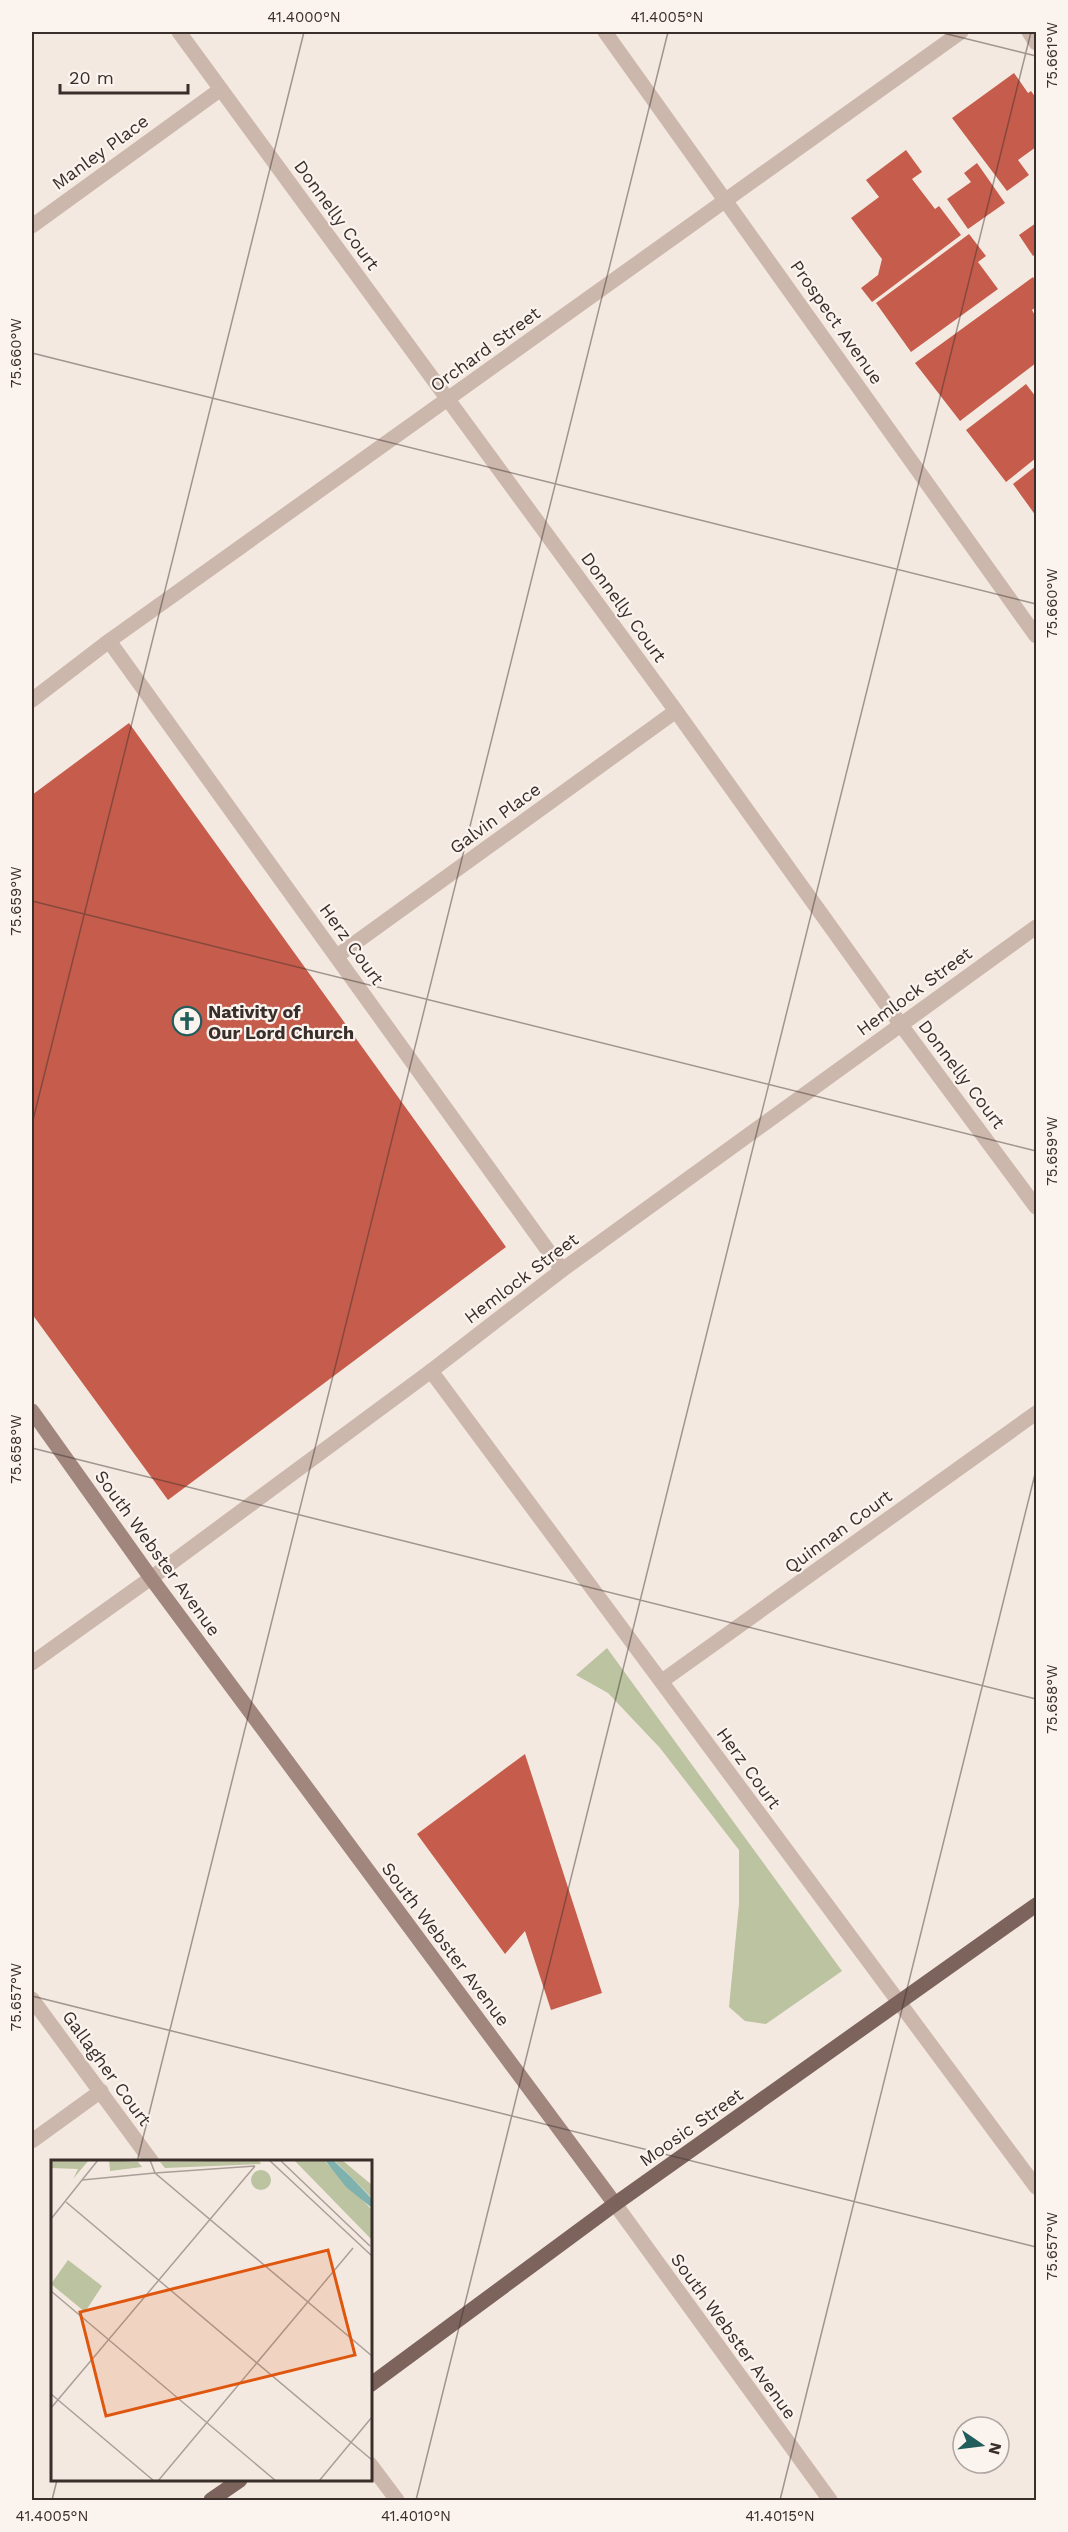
<svg xmlns="http://www.w3.org/2000/svg" width="1068" height="2532" font-family="'Work Sans',sans-serif">
  <style>
    .green { fill: #bbc3a0 }
    .building { fill: #c65d4c }
    .lines { fill: none; stroke-linecap: round; stroke-linejoin: round }
    .lane { stroke: #ccb7ac; stroke-width: 15 }
    .street { stroke: #ccb7ac; stroke-width: 15 }
    .secondary { stroke: #a0867d; stroke-width: 15 }
    .primary { stroke: #7c645c; stroke-width: 15 }
    .ticks { fill: none; stroke: #3a2e2b; stroke-width: 1.5; stroke-opacity: 0.45 }
    .labels { text-anchor: middle; dominant-baseline: central; stroke-width: 4.5; stroke-linejoin: round; paint-order: stroke }
    .street-label { font-size: 18px; fill: #3a2e2b; stroke: #fbf3ee }
    .poi-label { font-size: 18px; font-weight: bold; fill: #3a2e2b; stroke: #fbf3ee; text-anchor: start }
    .inset-road { fill: none; stroke: #aa9e98; stroke-width: 1.5 }
    .view { fill: #df570e; fill-opacity: 0.15; stroke: #df570e; stroke-width: 3 }
    .inset-edge { fill: none; stroke: #3a2e2b; stroke-width: 3 }
    .neatline { fill: none; stroke: #3a2e2b; stroke-width: 2 }
    .ticks-label { font-size: 15px; text-anchor: middle; fill: #3a2e2b }
  </style>
  <rect width="100%" height="100%" fill="#f4e9e1"/>
  <path class="green" d="M 607,1648 L 842,1971 L 766,2024 L 745,2021 L 729,2007 L 739,1904 L 739,1850 L 660,1748 L 608,1693 L 576,1675 Z"/>
  <path class="building" d="M 1014,73 L 1028,93 L 1031,91 L 1036,98 L 1036,147 L 1018,160 L 1029,175 L 1007,191 L 952,118 Z
    M 906,150 L 922,172 L 912,179 L 935,209 L 939,206 L 961,235 L 872,302 L 861,288 L 878,275 L 882,259 L 851,218 L 879,197 L 866,180 Z
    M 977,163 L 1005,203 L 968,229 L 947,199 L 971,182 L 964,173 Z
    M 1036,223 L 1036,254 L 1033,256 L 1019,235 Z
    M 969,234 L 986,256 L 978,262 L 998,289 L 911,352 L 876,303 Z
    M 1033,277 L 1036,282 L 1036,307 L 1032,310 L 1036,317 L 1036,363 L 960,421 L 915,363 Z
    M 1026,384 L 1036,397 L 1036,458 L 1006,482 L 966,430 Z
    M 1036,466 L 1036,516 L 1013,484 Z
    M 129,723 L 506,1247 L 168,1500 L 32,1314 L 32,795 Z
    M 525,1754 L 602,1993 L 551,2010 L 525,1931 L 505,1954 L 417,1834 Z"/>
  <g class="lines">
    <path class="lane" d="M 179,32 L 676,711 L 901,1025 L 1036,1207
      M 1029,32 L 1036,43
      M 32,226 L 221,89
      M 109,641 L 562,1270
      M 337,956 L 676,711
      M 431,1371 L 1036,2187
      M 662,1681 L 1036,1413
      M 32,1999 L 152,2162
      M 32,2141 L 101,2091
      M 370,2464 L 397,2500"/>
    <path class="street" d="M 605,32 L 1036,636
      M 32,700 L 109,641 L 961,32
      M 32,1663 L 151,1578 L 431,1371 L 562,1270 L 1036,927
      M 615,2204 L 830,2500"/>
    <path class="secondary" d="M 32,1411 L 151,1578 L 615,2204"/>
    <path class="primary" d="M 370,2385 L 615,2204 L 1036,1905
      M 211,2500 L 240,2480"/>
  </g>
  <path class="ticks" d="M 939,32 L 1036,56M 32,353 L 1036,604M 32,901 L 1036,1151M 32,1124 L 304,32M 32,1448 L 1036,1699M 32,1996 L 1036,2247M 137,2162 L 668,32M 52,2500 L 57,2480M 416,2500 L 1031,32M 780,2500 L 1036,1470"/>
  <defs>
    <g id="church-ring" transform="scale(1.5)"><circle r="9.5" fill="#fbf3ee" stroke="#205d5b" stroke-width="1.5"/><path d="M-1.2-6h2.4v3.5h3.3v2.4h-3.3V6h-2.4V-.1h-3.3v-2.4h3.3Z" fill="#205d5b"/></g>
  </defs>
  <g fill-rule="evenodd">
    <use href="#church-ring" x="187" y="1021"/>
  </g>
  <g class="labels">
    <g class="street-label">
      <text transform="translate(100 152) rotate(-36)">Manley Place</text>
      <text transform="translate(337 215) rotate(54)">Donnelly Court</text>
      <text transform="translate(837 322) rotate(55)">Prospect Avenue</text>
      <text transform="translate(485 349) rotate(-36)">Orchard Street</text>
      <text transform="translate(624 607) rotate(54)">Donnelly Court</text>
      <text transform="translate(495 818) rotate(-36)">Galvin Place</text>
      <text transform="translate(352 944) rotate(54)">Herz Court</text>
      <text transform="translate(914 991) rotate(-36)">Hemlock Street</text>
      <text transform="translate(962 1074) rotate(53)">Donnelly Court</text>
      <text transform="translate(521 1278) rotate(-37)">Hemlock Street</text>
      <text transform="translate(838 1531) rotate(-36)">Quinnan Court</text>
      <text transform="translate(158 1553) rotate(54)">South Webster Avenue</text>
      <text transform="translate(749 1768) rotate(54)">Herz Court</text>
      <text transform="translate(446 1944) rotate(53)">South Webster Avenue</text>
      <text transform="translate(107 2068) rotate(54)">Gallagher Court</text>
      <text transform="translate(691 2127) rotate(-35)">Moosic Street</text>
      <text transform="translate(734 2336) rotate(54)">South Webster Avenue</text>
    </g>
    <g class="poi-label">
      <text x="208" y="1011">Nativity of<tspan x="208" dy="21">Our Lord Church</tspan></text>
    </g>
  </g>
  <g transform="translate(51 2160)">
    <rect width="321" height="321" fill="#f4e9e1"/>
    <path d="M 0,0 L 38,0 L 22,19 L 27,9 L 0,8 ZM 58,0 L 87,2 L 91,7 L 59,11 ZM 208,0 L 210,4 L 114,8 L 109,2 ZM 243,0 L 273,0 L 321,50 L 321,80 ZM 283,0 L 291,0 L 321,25 L 321,38 ZM200 20a10 10 0 1 1 20 0a10 10 0 1 1-20 0ZM 17,100 L 51,126 L 34,152 L 0,124 Z" fill="#bbc3a0"/>
    <path d="M 274,0 L 282,0 L 301,18 L 321,39 L 321,48 L 295,27 Z" fill="#7fb1ae"/>
    <path class="inset-road" d="M 99,0 L 104,13 L 321,196M 218,0 L 321,96M 229,0 L 319,86M 104,13 L 204,6M 31,20 L 104,13M 15,42 L 321,300M 0,59 L 47,0M 0,131 L 225,321M 0,234 L 103,321M 0,248 L 204,6M 107,321 L 302,88M 268,321 L 321,257"/>
    <path class="view" d="M 277,90 L 304,195 L 55,256 L 29,152 Z"/>
    <rect width="321" height="321" class="inset-edge"/>
  </g>
  <rect width="1068" height="2532" fill="none" stroke="#fbf3ee" stroke-width="66"/>
  <g transform="translate(981 2445) rotate(104)"><circle r="28" fill="#fbf3ee" stroke="#aea4a0" stroke-width="1.5"/>
  <path d="M0-4.5L10 22L0 15L-10 22Z" fill="#205d5b"/>
  <text y="-9" font-size="16" font-weight="bold" text-anchor="middle" fill="#3a2e2b">N</text>
  </g>
  <path d="M60 84v9h128v-9" fill="none" stroke="#3a2e2b" stroke-width="3"/>
  <text x="69" y="84" font-size="18" fill="#3a2e2b" stroke="#fbf3ee" stroke-width="4.5" paint-order="stroke">20 m</text>
  <rect x="33" y="33" width="1002" height="2466" class="neatline"/>
  <g class="ticks-label">
    <text x="304" y="22">41.4000°N</text>
    <text x="667" y="22">41.4005°N</text>
    <text transform="translate(1052 55) rotate(-90)" y="5">75.661°W</text>
    <text transform="translate(16 353) rotate(-90)" y="5">75.660°W</text>
    <text transform="translate(1052 603) rotate(-90)" y="5">75.660°W</text>
    <text transform="translate(16 901) rotate(-90)" y="5">75.659°W</text>
    <text transform="translate(1052 1151) rotate(-90)" y="5">75.659°W</text>
    <text transform="translate(16 1449) rotate(-90)" y="5">75.658°W</text>
    <text transform="translate(1052 1699) rotate(-90)" y="5">75.658°W</text>
    <text transform="translate(16 1997) rotate(-90)" y="5">75.657°W</text>
    <text transform="translate(1052 2246) rotate(-90)" y="5">75.657°W</text>
    <text x="52" y="2521">41.4005°N</text>
    <text x="416" y="2521">41.4010°N</text>
    <text x="780" y="2521">41.4015°N</text>
  </g>
</svg>
